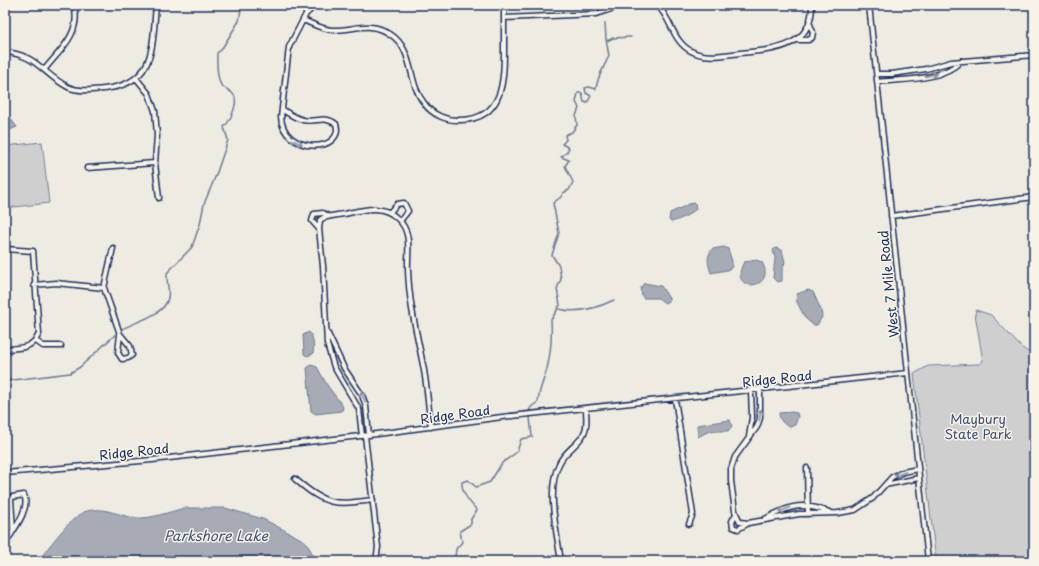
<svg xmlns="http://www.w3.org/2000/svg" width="1039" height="566" font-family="'Playpen Sans',sans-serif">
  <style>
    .green { fill: #cfcfcf; stroke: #757f96 }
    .water { fill: #a6abb5; stroke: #6e7992 }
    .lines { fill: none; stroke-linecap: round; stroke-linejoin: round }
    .stream { stroke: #6e7992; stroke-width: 1.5 }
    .minor-casing { stroke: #1b2f5e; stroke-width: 7 }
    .minor { stroke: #f7f3e8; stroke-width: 4 }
    .oneway { stroke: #8991a3 }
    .labels { text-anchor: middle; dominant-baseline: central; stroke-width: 3; stroke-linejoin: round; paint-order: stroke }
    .street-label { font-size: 13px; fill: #1b2f5e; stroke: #f7f3e8 }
    .park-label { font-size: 13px; fill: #3f4f75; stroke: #f7f3e8 }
    .water-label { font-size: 14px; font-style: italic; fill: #455478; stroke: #f7f3e8 }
  </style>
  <rect width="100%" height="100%" fill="#eeebe2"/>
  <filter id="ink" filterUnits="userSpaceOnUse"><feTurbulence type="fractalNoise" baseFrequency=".025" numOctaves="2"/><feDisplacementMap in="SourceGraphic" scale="8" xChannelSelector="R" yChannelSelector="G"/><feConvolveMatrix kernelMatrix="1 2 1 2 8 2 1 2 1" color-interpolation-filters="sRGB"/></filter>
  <g filter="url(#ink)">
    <path class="green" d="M 42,142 L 49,203 L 5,208 L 5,146 Z
      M 976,310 L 991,315 L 1021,347 L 1034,356 L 1034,561 L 936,561 L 914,374 L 928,366 L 979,364 L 983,361 L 975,314 Z"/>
    <path class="water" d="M 5,117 L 10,118 L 17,127 L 5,132 Z
      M 695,203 L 696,209 C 689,215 680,220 671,222 L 669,220 L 670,213 L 689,204 Z
      M 724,247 L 728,249 L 732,261 L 732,267 L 727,270 L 711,273 C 708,264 706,257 712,249 Z
      M 776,248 L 782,250 L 785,262 L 782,270 L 782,281 L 777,282 L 773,278 L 775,258 L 773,250 Z
      M 756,260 L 762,262 C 778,291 726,294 744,262 Z
      M 644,283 L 661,286 L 670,300 L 665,303 L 658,298 L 643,298 L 640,289 Z
      M 808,290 L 813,292 L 821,310 L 822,317 L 817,325 L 813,325 L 805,318 L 796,300 L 797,294 Z
      M 309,332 C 314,337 314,348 313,354 L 307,356 L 304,354 L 303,335 Z
      M 311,365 L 317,367 L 327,385 L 342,405 L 343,409 L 341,411 L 316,414 L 311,411 L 307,368 Z
      M 792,412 L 797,413 L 798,417 L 795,425 L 790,427 C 784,425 779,420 779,413 Z
      M 730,420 L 732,426 L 728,431 L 709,431 L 698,437 L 697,425 Z
      M 184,508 L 225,508 L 263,519 L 305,541 L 317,561 L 38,561 C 49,547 69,519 84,512 C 102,505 119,516 136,518 C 151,519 169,512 184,508 Z"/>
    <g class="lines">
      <path class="stream" d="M 607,41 L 613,38 L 631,37
        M 559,309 C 577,314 597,308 614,300
        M 122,329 C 135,322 165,315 168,298 C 170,289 166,281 167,273 L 192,247 L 200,224 L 204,204 L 216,175 L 228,140 L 224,127 C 230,121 241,100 232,93 C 228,89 222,88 220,83 C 216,72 217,64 217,53 L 221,50 L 239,21 L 241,9 L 238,5
        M 5,381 L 70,373 L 80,367 L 117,333
        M 529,411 L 531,407 L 538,402 C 539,389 544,380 547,369 C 551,352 552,335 551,320 L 560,305 L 557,289 L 561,279 L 559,266 L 552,255 L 559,233 L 553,203 L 561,197 L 563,193 L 569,190 L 573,182 L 565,166 L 569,160 L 561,157 L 567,152 L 569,148 L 562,144 L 566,140 L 565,135 L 572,132 L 577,125 L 576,116 L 579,108 L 576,102 L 578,93 L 582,93 L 584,102 L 587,103 L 591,96 L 586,93 L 585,88 L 589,87 L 596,89 C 597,77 604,67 609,56 L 606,39 L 605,23
        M 444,561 L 455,557 L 456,549 L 462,542 L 460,531 L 471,524 L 471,519 L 477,510 C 471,504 461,492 462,482 L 468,480 L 476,487 L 490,482 L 502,463 L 517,452 L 521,439 L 532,437 L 530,417"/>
      <g class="minor-casing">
        <path id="minor" d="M 657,5 C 672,19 672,41 691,51 C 706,59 723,55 740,53 C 772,50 812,49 812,5
          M 869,5 L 928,561
          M 306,14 L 316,5
          M 504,18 L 596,14 L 624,5
          M 303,20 C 313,24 321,29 332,30 C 353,31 370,20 390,34 C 415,50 407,82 424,103 C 432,115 447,121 461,120 C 504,119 504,80 504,47 C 504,33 504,19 504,5
          M 797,40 L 808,40 L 812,38 L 813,32 L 809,22
          M 5,52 C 38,55 42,74 68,87 C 79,92 92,90 104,89 C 156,84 152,47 156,5
          M 45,69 C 60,50 82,33 74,5
          M 877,74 L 892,74 L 926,69 L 951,62 L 1034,55
          M 136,78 L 149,94 L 155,111 L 157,135 L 155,163 L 159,198
          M 878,82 C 905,79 941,81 961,61
          M 283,110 C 289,114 295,118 303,120 C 315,123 325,115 336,124 C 345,153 283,155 281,117 L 289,47 L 306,14 L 307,5
          M 87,168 L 155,163
          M 390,212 L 397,204 L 404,203 L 408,211 L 400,221
          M 891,216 L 1034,197
          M 319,229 L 312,221 L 314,214 L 323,213 L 328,216
          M 5,249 L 33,251 L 39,334 C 32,349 20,348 5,349
          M 34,285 L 56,283 L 104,288 L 120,334 L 118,353 L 122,359 L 128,358 L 132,355 L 130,346 L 120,334
          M 104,288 L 113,248
          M 328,334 L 344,368 L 362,395 L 366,406 L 369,435
          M 36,341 L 43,346 L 61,346
          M 760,390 L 760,418 L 757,427 L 735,457 L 731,469 L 731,481 L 735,511 L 740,522 L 748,523 L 799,514 L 838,513 L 855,510 L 873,498 L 892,477 L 903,472 L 918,469
          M 675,399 L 693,514 L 689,524
          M 362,436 L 359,409 L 334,367 L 327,344 L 323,266 L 319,229 L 320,220 L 323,218 C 330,216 337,215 344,214 C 363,210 382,203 398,219 C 413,233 407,253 408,270 C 409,302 416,330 422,360 C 427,382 428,405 431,427
          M 365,436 L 378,547 L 376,561
          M 749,437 L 752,417 L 751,391
          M 807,468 L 808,514
          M 5,473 L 152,460 L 369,435 L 502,417 L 908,373
          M 295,479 C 326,506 334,505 373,500
          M 885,485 L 919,478
          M 736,514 L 732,521 L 733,527 L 738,529 L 747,524
          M 765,519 C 792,504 803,502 832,513
          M 5,544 C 12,532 31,509 24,495 L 12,497 L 11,500 L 13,529
          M 561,561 C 557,534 546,489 559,464 C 564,451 579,445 584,433 C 588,426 586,417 586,409"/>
      </g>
      <use href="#minor" class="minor"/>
    </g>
    <defs><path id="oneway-shaft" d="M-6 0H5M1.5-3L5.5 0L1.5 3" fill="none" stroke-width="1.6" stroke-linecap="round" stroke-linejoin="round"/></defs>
    <g class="oneway">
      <use href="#oneway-shaft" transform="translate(931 75) rotate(-13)"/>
      <use href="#oneway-shaft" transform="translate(297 142) rotate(25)"/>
      <use href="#oneway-shaft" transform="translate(363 397) rotate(-113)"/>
      <use href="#oneway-shaft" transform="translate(760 415) rotate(-83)"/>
      <use href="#oneway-shaft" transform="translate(900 474) rotate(160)"/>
      <use href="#oneway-shaft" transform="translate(784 510) rotate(156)"/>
    </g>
  </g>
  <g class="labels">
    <g class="street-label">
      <text transform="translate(888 284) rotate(-96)">West 7 Mile Road</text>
      <text transform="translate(777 378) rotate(-6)">Ridge Road</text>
      <text transform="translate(455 414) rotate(-8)">Ridge Road</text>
      <text transform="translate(134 451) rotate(-6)">Ridge Road</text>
    </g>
    <g class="park-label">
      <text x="978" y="418">Maybury<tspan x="978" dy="15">State Park</tspan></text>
    </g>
    <g class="water-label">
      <text x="216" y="535">Parkshore Lake</text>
    </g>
  </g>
  <rect width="1039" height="566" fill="none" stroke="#f7f3e8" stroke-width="20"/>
  <rect x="10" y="10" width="1019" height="546" fill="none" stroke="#1b2f5e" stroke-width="1.5" filter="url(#ink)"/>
</svg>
